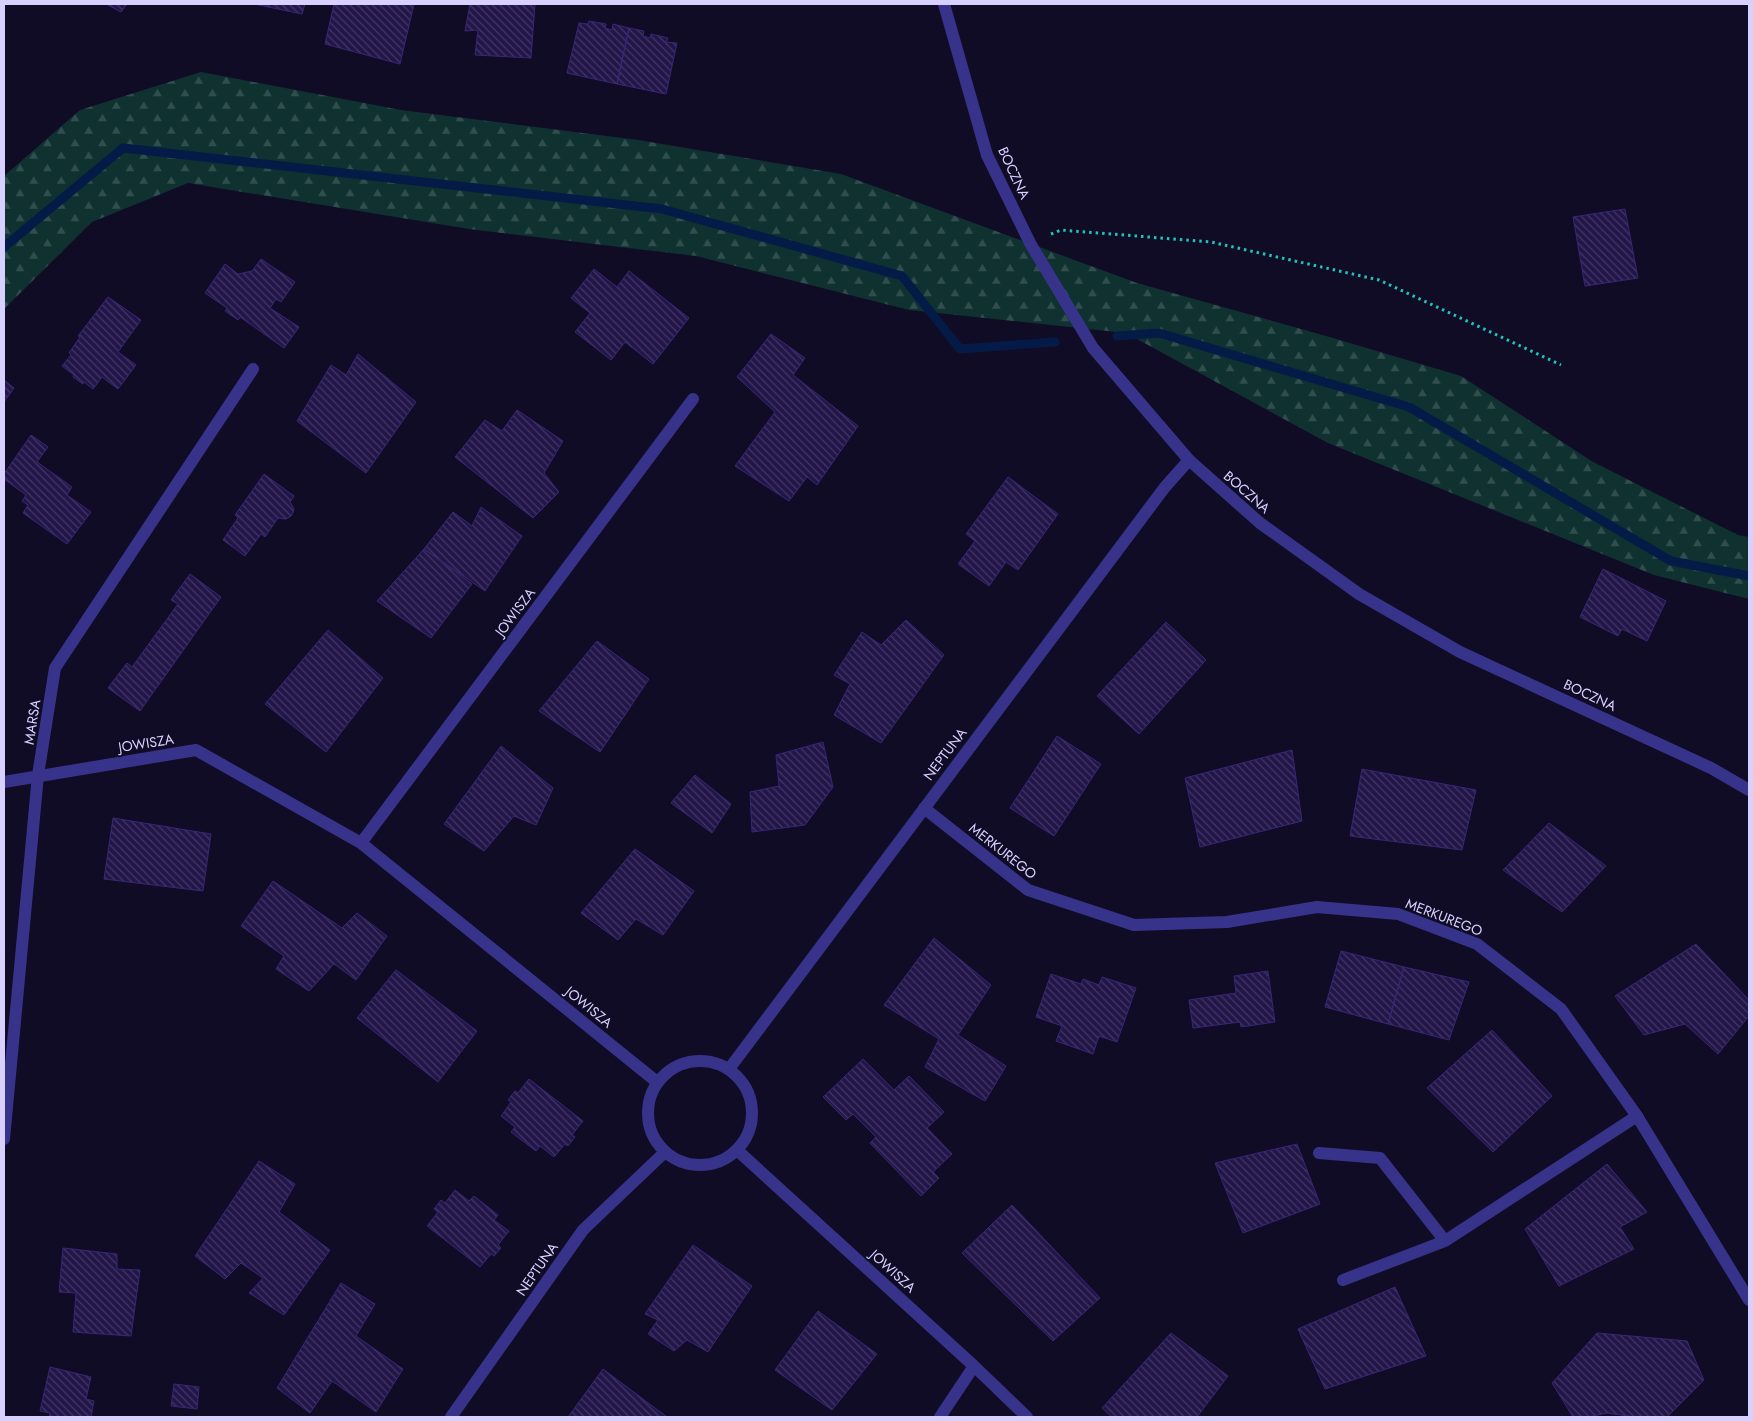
<svg xmlns="http://www.w3.org/2000/svg" width="1753" height="1421" font-family="Jost,sans-serif">
  <style>
    .forest { fill: url(#forest-firs) }
    .lines { fill: none; stroke-linecap: round; stroke-linejoin: round }
    .stream { stroke: #051b47; stroke-width: 9 }
    .building { fill: url(#building-back-hatch); stroke: #382677 }
    .path { stroke: #22c2bc; stroke-width: 3; stroke-dasharray: 2.5 4; stroke-linecap: butt }
    .service { stroke: #38338a; stroke-width: 12 }
    .minor { stroke: #38338a; stroke-width: 12 }
    .tertiary { stroke: #38338a; stroke-width: 12 }
    .labels { text-anchor: middle; dominant-baseline: central; stroke-width: 4; stroke-linejoin: round; paint-order: stroke }
    .street-label { font-size: 14px; fill: #d8d1ff; stroke: #110c26 }
  </style>
  <defs>
    <pattern id="forest-firs" width="22" height="20" patternUnits="userSpaceOnUse" patternTransform="scale(1.25)"><rect width="22" height="20" fill="#0f3130"/><path d="M5 1l3.5 6h-7zM16 11l3.5 6h-7z" fill="#314e4f"/></pattern>
    <pattern id="building-back-hatch" width="6" height="6" patternUnits="userSpaceOnUse" patternTransform="scale(1.25)"><rect width="6" height="6" fill="#221649"/><path d="M-1 5l2 2M0 0l6 6M5-1l2 2" fill="none" stroke="#413764"/></pattern>
  </defs>
  <rect width="100%" height="100%" fill="#110c26"/>
  <path class="forest" d="M 201,72 L 401,110 L 638,140 L 841,174 L 1137,283 L 1326,336 L 1461,376 L 1593,462 L 1738,535 L 1749,537 L 1749,599 L 1654,575 L 1328,443 L 1126,333 L 909,310 L 696,256 L 469,229 L 188,183 L 92,222 L 4,309 L 4,176 L 80,110 Z"/>
  <g class="lines">
    <path class="stream" d="M 4,247 L 123,148 L 662,209 L 902,276 L 960,349 L 1055,342
      M 1117,336 L 1159,333 L 1409,407 L 1671,561 L 1749,576"/>
  </g>
  <path class="building" d="M 106,4 L 127,4 L 121,12 Z
    M 254,4 L 305,4 L 302,14 Z
    M 334,4 L 414,4 L 400,64 L 325,44 Z
    M 470,4 L 535,4 L 531,58 L 475,55 L 478,30 L 465,31 Z
    M 589,21 L 606,24 L 605,28 L 612,30 L 613,24 L 629,28 L 617,84 L 567,73 L 579,23 L 588,24 Z
    M 629,28 L 644,31 L 643,36 L 650,38 L 651,34 L 668,38 L 666,42 L 677,43 L 666,94 L 617,84 Z
    M 1625,209 L 1638,278 L 1585,286 L 1573,217 Z
    M 261,259 L 295,282 L 281,302 L 276,299 L 270,308 L 299,327 L 284,348 L 240,317 L 238,320 L 225,311 L 227,308 L 205,293 L 225,264 L 238,274 L 252,271 Z
    M 594,269 L 617,287 L 629,271 L 689,318 L 653,364 L 625,342 L 611,360 L 575,332 L 590,313 L 571,298 Z
    M 108,297 L 141,320 L 118,352 L 136,365 L 118,389 L 102,377 L 93,389 L 84,382 L 83,384 L 73,377 L 74,375 L 62,366 L 71,355 L 69,353 L 80,337 L 78,336 Z
    M 771,334 L 805,358 L 793,375 L 858,426 L 817,485 L 807,477 L 789,501 L 735,466 L 775,412 L 737,377 Z
    M 358,354 L 416,402 L 366,473 L 297,421 L 331,365 L 346,375 Z
    M 4,380 L 14,388 L 4,402 Z
    M 517,410 L 563,441 L 544,473 L 559,492 L 533,518 L 455,457 L 485,420 L 502,431 Z
    M 31,435 L 48,447 L 37,462 L 72,487 L 67,495 L 91,512 L 67,544 L 23,513 L 28,505 L 22,501 L 26,495 L 4,479 L 4,474 Z
    M 264,474 L 294,496 L 290,502 L 294,509 L 293,513 L 291,516 L 286,519 L 278,518 L 265,537 L 261,534 L 245,556 L 223,540 L 238,518 L 235,515 Z
    M 1008,477 L 1058,514 L 1018,570 L 1006,562 L 989,586 L 958,564 L 975,541 L 966,534 Z
    M 481,507 L 522,536 L 485,591 L 424,549 L 453,512 L 472,526 Z
    M 424,549 L 472,584 L 431,638 L 377,601 Z
    M 1603,569 L 1666,601 L 1647,641 L 1622,629 L 1618,636 L 1580,617 Z
    M 190,574 L 221,597 L 140,711 L 108,688 L 127,663 L 132,667 L 178,604 L 171,600 Z
    M 906,620 L 944,655 L 881,743 L 834,715 L 850,684 L 834,675 L 862,632 L 881,645 Z
    M 1166,622 L 1206,660 L 1139,734 L 1097,696 Z
    M 328,630 L 383,678 L 326,752 L 265,704 Z
    M 597,641 L 649,679 L 600,752 L 539,711 Z
    M 1057,736 L 1101,764 L 1054,836 L 1010,808 Z
    M 823,742 L 833,787 L 805,825 L 752,832 L 750,792 L 779,786 L 776,755 Z
    M 501,746 L 553,788 L 536,825 L 514,816 L 484,851 L 444,824 Z
    M 1292,750 L 1302,821 L 1200,847 L 1185,778 Z
    M 1362,769 L 1476,790 L 1462,850 L 1350,836 Z
    M 695,775 L 731,804 L 712,833 L 671,803 Z
    M 113,818 L 211,834 L 203,891 L 104,879 Z
    M 1549,823 L 1606,866 L 1562,912 L 1503,870 Z
    M 635,849 L 694,891 L 663,935 L 636,919 L 618,940 L 581,913 Z
    M 273,881 L 342,928 L 357,913 L 387,936 L 356,980 L 334,964 L 309,991 L 276,969 L 284,956 L 241,926 Z
    M 934,938 L 991,985 L 958,1035 L 1006,1066 L 985,1101 L 925,1067 L 939,1039 L 884,1005 Z
    M 1696,944 L 1749,1000 L 1749,1016 L 1718,1054 L 1685,1024 L 1644,1035 L 1615,996 Z
    M 1341,951 L 1404,967 L 1388,1024 L 1325,1007 Z
    M 1404,967 L 1469,982 L 1449,1040 L 1388,1024 Z
    M 396,970 L 477,1031 L 438,1082 L 357,1018 Z
    M 1268,971 L 1275,1022 L 1241,1027 L 1240,1022 L 1193,1028 L 1189,1000 L 1236,993 L 1234,976 Z
    M 1051,974 L 1081,984 L 1083,979 L 1099,985 L 1102,977 L 1136,988 L 1117,1042 L 1099,1036 L 1093,1054 L 1056,1041 L 1062,1026 L 1036,1017 Z
    M 1492,1030 L 1552,1096 L 1493,1152 L 1427,1088 Z
    M 863,1059 L 894,1090 L 909,1076 L 944,1112 L 927,1128 L 952,1154 L 933,1172 L 939,1178 L 921,1196 L 870,1143 L 876,1137 L 853,1114 L 846,1120 L 823,1097 Z
    M 529,1079 L 583,1121 L 572,1135 L 575,1137 L 568,1146 L 565,1144 L 554,1157 L 540,1146 L 536,1151 L 511,1132 L 515,1127 L 501,1116 L 511,1102 L 508,1100 L 515,1091 L 518,1093 Z
    M 1297,1144 L 1320,1204 L 1243,1233 L 1215,1163 Z
    M 259,1161 L 295,1184 L 279,1212 L 330,1250 L 284,1315 L 249,1293 L 263,1278 L 241,1263 L 225,1279 L 195,1256 Z
    M 1607,1164 L 1647,1212 L 1620,1227 L 1634,1249 L 1559,1286 L 1525,1229 Z
    M 455,1190 L 469,1201 L 474,1196 L 498,1215 L 494,1220 L 509,1231 L 498,1245 L 501,1248 L 494,1256 L 491,1254 L 480,1267 L 427,1226 L 438,1212 L 434,1209 L 441,1200 L 445,1203 Z
    M 1012,1205 L 1100,1298 L 1053,1341 L 962,1253 Z
    M 693,1245 L 752,1286 L 708,1352 L 687,1340 L 674,1351 L 648,1334 L 658,1320 L 645,1314 Z
    M 63,1248 L 117,1254 L 117,1269 L 140,1270 L 131,1336 L 73,1332 L 76,1293 L 59,1292 Z
    M 341,1283 L 375,1304 L 356,1336 L 403,1369 L 376,1412 L 332,1381 L 310,1413 L 277,1388 Z
    M 1395,1287 L 1426,1356 L 1325,1389 L 1298,1329 Z
    M 818,1311 L 877,1354 L 832,1410 L 775,1370 Z
    M 1171,1333 L 1228,1376 L 1197,1417 L 1155,1417 L 1153,1416 L 1151,1417 L 1112,1417 L 1102,1408 Z
    M 1597,1333 L 1687,1341 L 1704,1380 L 1667,1417 L 1635,1417 L 1607,1413 L 1588,1417 L 1573,1417 L 1552,1383 Z
    M 50,1367 L 91,1377 L 86,1399 L 94,1401 L 91,1417 L 49,1417 L 50,1413 L 40,1411 Z
    M 603,1369 L 667,1417 L 568,1417 Z
    M 174,1384 L 199,1387 L 197,1409 L 171,1406 Z"/>
  <g class="lines">
    <path class="path" d="M 1051,234 L 1061,230 L 1211,242 L 1379,280 L 1561,365"/>
    <path class="service" d="M 1319,1153 L 1380,1158 L 1445,1241 L 1637,1116
      M 1343,1280 L 1445,1241"/>
    <path class="minor" d="M 4,782 L 196,750 L 361,843 L 657,1082
      M 924,808 L 1028,890 L 1134,925 L 1227,922 L 1317,907 L 1398,914 L 1477,944 L 1561,1009 L 1637,1116 L 1749,1300
      M 361,843 L 693,399
      M648 1113a52 52 0 1 1 104 0a52 52 0 1 1-104 0Z
      M 729,1069 L 1165,487 L 1189,460
      M 4,1139 L 38,775 L 55,668 L 253,369
      M 737,1150 L 974,1366 L 1027,1417
      M 451,1417 L 583,1230 L 665,1152
      M 940,1417 L 974,1366"/>
    <path class="tertiary" d="M 944,4 L 987,155 L 1030,243 L 1093,348 L 1189,460 L 1260,523 L 1359,594 L 1460,652 L 1711,768 L 1749,790"/>
  </g>
  <g class="labels">
    <g class="street-label">
      <text transform="translate(1014 173) rotate(65)">BOCZNA</text>
      <text transform="translate(1247 492) rotate(41)">BOCZNA</text>
      <text transform="translate(515 612) rotate(-53)">JOWISZA</text>
      <text transform="translate(1590 695) rotate(25)">BOCZNA</text>
      <text transform="translate(32 722) rotate(-81)">MARSA</text>
      <text transform="translate(146 743) rotate(-9)">JOWISZA</text>
      <text transform="translate(945 754) rotate(-53)">NEPTUNA</text>
      <text transform="translate(1003 851) rotate(38)">MERKUREGO</text>
      <text transform="translate(1444 917) rotate(21)">MERKUREGO</text>
      <text transform="translate(589 1007) rotate(39)">JOWISZA</text>
      <text transform="translate(537 1269) rotate(-55)">NEPTUNA</text>
      <text transform="translate(893 1271) rotate(42)">JOWISZA</text>
    </g>
  </g>
  <rect width="1753" height="1421" fill="none" stroke="#d8d1ff" stroke-width="10"/>
</svg>
